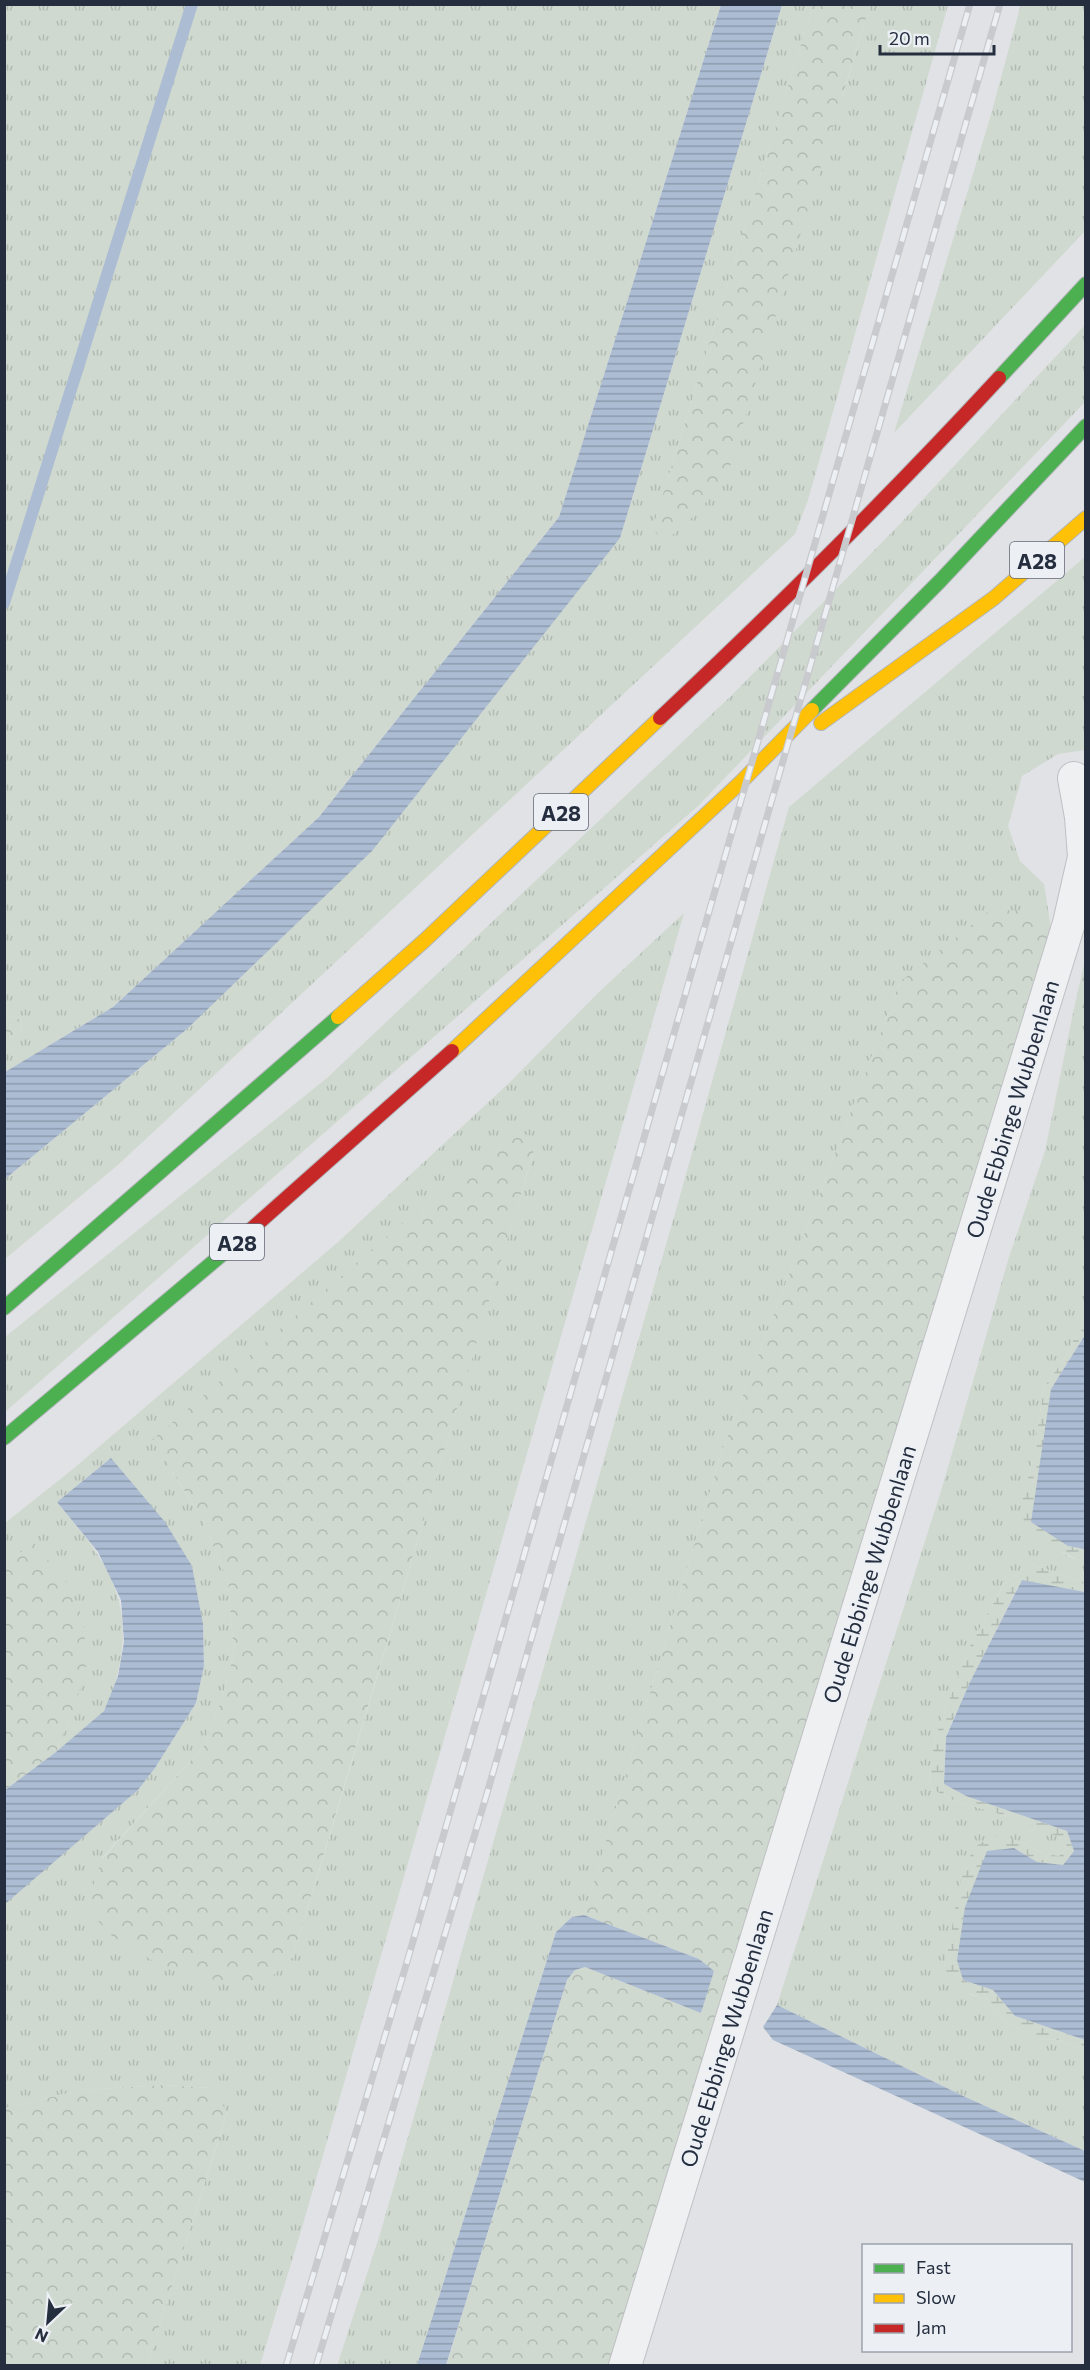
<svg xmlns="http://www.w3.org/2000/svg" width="1090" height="2370" font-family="Commissioner,sans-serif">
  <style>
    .grass { fill: url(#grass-tufts); fill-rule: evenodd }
    .forest { fill: url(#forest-crowns) }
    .wetland { fill: url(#wetland-marsh) }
    .water { fill: url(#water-rules) }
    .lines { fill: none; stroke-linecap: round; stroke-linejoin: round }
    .stream { stroke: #acbdd3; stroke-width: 12 }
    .street-casing { stroke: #bec0c3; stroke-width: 34 }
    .fast-casing { stroke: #b2b5ba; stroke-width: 16 }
    .slow-casing { stroke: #b2b5ba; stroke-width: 16 }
    .jam-casing { stroke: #b2b5ba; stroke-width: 16 }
    .street { stroke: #eff0f2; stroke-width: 32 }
    .fast { stroke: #4caf50; stroke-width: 14 }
    .slow { stroke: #ffc107; stroke-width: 14 }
    .jam { stroke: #c62828; stroke-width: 14 }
    .rail-casing { stroke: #c8cacd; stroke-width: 7 }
    .rail { stroke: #ecf0f5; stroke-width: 4.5; stroke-dasharray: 14; stroke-linecap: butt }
    .labels { text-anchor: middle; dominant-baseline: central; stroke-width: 4.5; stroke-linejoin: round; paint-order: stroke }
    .shield { fill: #ecf0f5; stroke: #616876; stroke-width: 1.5 }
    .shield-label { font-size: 21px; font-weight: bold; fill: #252e3f }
    .street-label { font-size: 22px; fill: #252e3f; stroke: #ecf0f5 }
  </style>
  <defs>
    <pattern id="grass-tufts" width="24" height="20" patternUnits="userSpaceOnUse" patternTransform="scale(1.5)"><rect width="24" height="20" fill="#d0d9cf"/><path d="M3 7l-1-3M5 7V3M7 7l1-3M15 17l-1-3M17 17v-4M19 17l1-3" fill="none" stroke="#b2bbb3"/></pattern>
    <pattern id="forest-crowns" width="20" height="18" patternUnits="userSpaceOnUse" patternTransform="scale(1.5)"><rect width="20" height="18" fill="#d0d9cf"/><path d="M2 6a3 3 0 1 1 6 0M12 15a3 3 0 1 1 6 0" fill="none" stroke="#b2bbb3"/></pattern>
    <pattern id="wetland-marsh" width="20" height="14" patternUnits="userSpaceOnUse" patternTransform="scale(1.5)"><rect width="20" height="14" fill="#d0d9cf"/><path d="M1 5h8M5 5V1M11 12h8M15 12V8" fill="none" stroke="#b2bbb3"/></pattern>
    <pattern id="water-rules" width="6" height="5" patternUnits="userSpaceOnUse" patternTransform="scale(1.5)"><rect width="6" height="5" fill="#acbdd3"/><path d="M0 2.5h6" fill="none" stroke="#8c9aad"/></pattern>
  </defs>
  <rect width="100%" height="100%" fill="#e0e2e5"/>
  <path class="grass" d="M 1021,4 L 1085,5 L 1085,231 L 894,433 L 990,118 Z
    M 5,5 L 721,5 L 559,517 L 319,817 L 113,1007 L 5,1072 L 5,1041 L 22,1031 L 21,1020 L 4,1014 Z
    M 782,5 L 813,5 L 653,527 L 843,95 L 870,5 L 948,5 L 808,500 L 795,534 L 119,1164 L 5,1259 L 5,1179 L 187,1029 L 620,538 Z
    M 1085,325 L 1085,402 L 698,806 L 5,1412 L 5,1337 L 327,1078 L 732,695 L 900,524 Z
    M 1085,557 L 1085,750 L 1058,754 L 1022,776 L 1008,826 L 1020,861 L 1044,884 L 1051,928 L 900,982 L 722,1451 L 584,1915 L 572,1917 L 556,1932 L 417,2365 L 337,2366 L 380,2234 L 676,1210 L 789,807 Z
    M 684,913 L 301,2231 L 260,2365 L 147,2365 L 227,2113 L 212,2088 L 164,2085 L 81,2090 L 5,2108 L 4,1904 L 138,1790 L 155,1768 L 196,1703 L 204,1666 L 203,1624 L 81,1483 L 57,1502 C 99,1553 133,1591 120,1662 C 117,1677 113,1697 104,1710 C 97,1722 68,1742 56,1752 L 72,1715 L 34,1544 L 5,1564 L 5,1523 L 73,1469 L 338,1242 L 509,1083 L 599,992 ZM 535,1148 C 453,1417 375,1688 293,1957 L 102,1858 L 204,1746 L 221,1701 L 234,1654 L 228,1580 L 200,1515 L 172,1472 Z
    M 1073,1013 L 1086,1018 L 1085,1320 L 1080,1324 L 1067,1355 L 1044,1387 L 1033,1459 L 1022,1502 C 1038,1524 1054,1558 1085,1561 L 1085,1583 L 1031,1564 L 1004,1584 L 970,1646 L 939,1726 L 931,1759 L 930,1788 L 955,1801 L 1010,1817 L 1059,1836 L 1066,1849 L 1059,1856 L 1045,1854 L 1020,1841 L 967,1866 C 957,1900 954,1934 944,1968 L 971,1995 L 987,1999 L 997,2016 L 1036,2039 L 1058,2040 L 1085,2051 L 1085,2151 L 961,2095 L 777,2005 L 941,1491 L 1009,1257 L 1045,1151 Z"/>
  <path class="forest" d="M 813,5 L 870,5 L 729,470 C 712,497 694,519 668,538 L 658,536 L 653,527 Z
    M 1028,910 L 1051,928 L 615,2365 L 446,2366 L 567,1980 L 575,1970 L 585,1967 L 702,2013 L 699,1959 L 584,1915 L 722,1451 L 900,982 L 989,911 Z
    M 1085,960 L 1086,1018 L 1085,1018 L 1073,1013 Z
    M 4,1014 L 21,1020 L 22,1031 L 5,1041 Z
    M 511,1129 L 527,1135 L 535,1147 L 293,1957 L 267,1981 L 222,1982 L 158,1964 L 112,1936 L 86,1908 L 102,1859 L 204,1746 L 221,1701 L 234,1654 L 228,1580 L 200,1515 L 152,1440 Z
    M 34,1543 L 68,1584 L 84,1621 L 86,1669 L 72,1715 L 56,1752 L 5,1790 L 5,1564 Z
    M 164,2085 L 212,2088 L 227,2112 L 147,2365 L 5,2365 L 5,2108 L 81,2090 Z"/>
  <path class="wetland" d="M 1085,1320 L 1085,1335 L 1051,1389 L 1068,1546 L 1085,1549 L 1085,1561 L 1078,1560 L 1030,1535 L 1024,1523 L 1022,1502 L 1033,1459 L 1044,1387 L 1067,1355 L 1080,1324 Z
    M 1031,1564 L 1085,1583 L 1085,1592 L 1021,1581 L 970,1682 L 946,1736 L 944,1784 L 966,1796 L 1067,1831 L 1074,1851 L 1063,1865 L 1037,1862 L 1014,1848 L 963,1980 L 993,1990 L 1015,2016 L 1085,2040 L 1085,2051 L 1058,2040 L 1036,2039 L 997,2016 L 987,1999 C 963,1993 958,1988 944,1968 C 954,1935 955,1873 976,1847 C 980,1842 990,1839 996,1835 L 1020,1841 L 1045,1854 L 1059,1856 L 1066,1849 L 1059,1837 L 1010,1817 L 955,1801 L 930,1788 L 931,1759 L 939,1726 L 970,1646 L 1004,1584 Z"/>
  <path class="water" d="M 721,5 L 782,5 L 620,538 L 372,851 L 187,1029 L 5,1179 L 5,1072 L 113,1007 L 319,817 L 559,517 Z
    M 1085,1335 L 1085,1549 L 1068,1546 L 1031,1522 L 1051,1389 Z
    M 111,1458 L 165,1522 L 192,1566 L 203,1624 L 204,1666 L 196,1703 L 155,1768 L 138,1790 L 5,1904 L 5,1790 L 56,1752 L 104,1711 L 118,1676 L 124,1642 L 121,1600 L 98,1552 L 57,1502 Z
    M 1022,1580 L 1085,1592 L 1085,2040 L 1015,2016 L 993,1990 L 963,1980 L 957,1960 L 965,1907 L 987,1851 L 1014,1848 L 1037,1862 L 1063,1865 L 1074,1851 L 1067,1831 L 966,1796 L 944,1784 L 946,1737 L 970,1682 Z
    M 584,1915 L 699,1959 L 714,1971 L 701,2013 L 585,1967 L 575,1970 L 567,1980 L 446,2365 L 417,2365 L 556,1932 L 572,1917 Z
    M 777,2005 L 961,2095 L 1085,2151 L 1085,2182 L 773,2040 L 763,2027 Z"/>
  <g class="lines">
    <path class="stream" d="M 4,603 L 192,4"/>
    <g class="street-casing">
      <path id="street" d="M 625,2366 L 1069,923 L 1084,857 L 1081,817 L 1074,778"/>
    </g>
    <g class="fast-casing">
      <path id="fast" d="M 999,378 L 1086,284
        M 812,710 L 940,581 L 1086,426
        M 4,1308 L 338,1017
        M 4,1438 L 238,1241"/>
    </g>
    <g class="slow-casing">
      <path id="slow" d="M 821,723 L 994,598 L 1086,518
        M 338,1017 L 424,941 L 660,718
        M 452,1051 L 742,781 L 812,710"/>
    </g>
    <g class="jam-casing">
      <path id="jam" d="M 660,718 C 777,608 890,496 999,378
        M 238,1241 L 452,1051"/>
    </g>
    <use href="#street" class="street"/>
    <use href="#fast" class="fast"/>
    <use href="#slow" class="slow"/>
    <use href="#jam" class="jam"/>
    <g class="rail-casing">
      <path id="rail" d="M 286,2366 L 407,1962 L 970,4
        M 316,2366 L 488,1790 L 1000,4"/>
    </g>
    <use href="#rail" class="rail"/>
  </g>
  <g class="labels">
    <g class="shield">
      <rect x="1010" y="542" width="54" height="36" rx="4.5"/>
      <rect x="534" y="794" width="54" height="36" rx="4.5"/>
      <rect x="210" y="1224" width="54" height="36" rx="4.5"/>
    </g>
    <g class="shield-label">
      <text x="1037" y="560">A28</text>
      <text x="561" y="812">A28</text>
      <text x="237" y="1242">A28</text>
    </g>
    <g class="street-label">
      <text transform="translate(1012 1109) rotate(-73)">Oude Ebbinge Wubbenlaan</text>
      <text transform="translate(869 1574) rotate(-73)">Oude Ebbinge Wubbenlaan</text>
      <text transform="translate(726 2038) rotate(-73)">Oude Ebbinge Wubbenlaan</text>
    </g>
  </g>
  <rect width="1090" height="2370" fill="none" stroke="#252e3f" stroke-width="12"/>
  <rect x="862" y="2244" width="210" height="108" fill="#ecf0f5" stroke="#9ca2ac" stroke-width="1.5"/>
  <rect x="874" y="2264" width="30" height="9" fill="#4caf50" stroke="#9ca2ac" stroke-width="1.5"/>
  <text x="916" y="2274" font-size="18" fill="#252e3f">Fast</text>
  <rect x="874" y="2294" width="30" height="9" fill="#ffc107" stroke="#9ca2ac" stroke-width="1.5"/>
  <text x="916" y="2304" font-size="18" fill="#252e3f">Slow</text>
  <rect x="874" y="2324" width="30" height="9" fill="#c62828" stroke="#9ca2ac" stroke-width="1.5"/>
  <text x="916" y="2334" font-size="18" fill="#252e3f">Jam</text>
  <g transform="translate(48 2322) rotate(206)" stroke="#ecf0f5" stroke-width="4.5" paint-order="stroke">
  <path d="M0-4.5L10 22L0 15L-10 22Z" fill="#252e3f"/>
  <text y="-9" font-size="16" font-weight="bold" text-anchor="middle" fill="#252e3f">N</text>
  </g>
  <path d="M880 45v9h114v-9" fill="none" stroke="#252e3f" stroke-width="3"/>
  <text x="889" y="45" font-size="18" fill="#252e3f" stroke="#ecf0f5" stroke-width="4.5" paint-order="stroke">20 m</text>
</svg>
